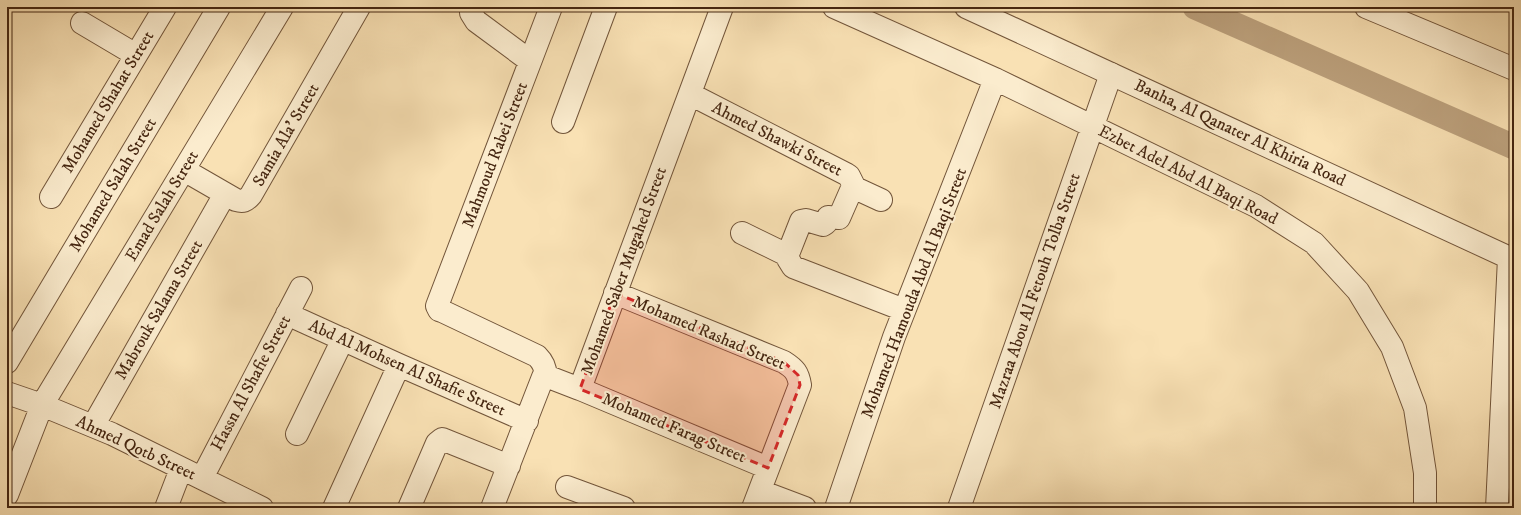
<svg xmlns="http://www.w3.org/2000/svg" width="1521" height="515" font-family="'IM FELL DW Pica',serif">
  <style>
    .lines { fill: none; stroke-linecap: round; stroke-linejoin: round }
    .canal { stroke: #bca17d; stroke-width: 25 }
    .minor-casing { stroke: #72553a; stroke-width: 24 }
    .tertiary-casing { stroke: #72553a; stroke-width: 24 }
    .minor { stroke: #fbecce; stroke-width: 22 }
    .tertiary { stroke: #fbecce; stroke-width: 22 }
    .marked { fill: #d62828; fill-opacity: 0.2; stroke: #d62828; stroke-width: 3; stroke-dasharray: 8 5; stroke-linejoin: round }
    .labels { text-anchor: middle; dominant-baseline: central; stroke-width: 4; stroke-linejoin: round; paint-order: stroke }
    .street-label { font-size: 17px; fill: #452611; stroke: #fbecce }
  </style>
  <rect width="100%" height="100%" fill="#f9e1b4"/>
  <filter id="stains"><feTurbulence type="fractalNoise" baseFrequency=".005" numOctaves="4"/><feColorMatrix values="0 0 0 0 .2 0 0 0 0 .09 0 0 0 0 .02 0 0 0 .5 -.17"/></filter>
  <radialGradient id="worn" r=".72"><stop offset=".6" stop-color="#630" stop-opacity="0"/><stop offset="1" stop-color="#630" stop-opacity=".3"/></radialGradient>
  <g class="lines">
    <path class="canal" d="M 1195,7 L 1514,147"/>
    <g class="minor-casing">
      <path id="minor" d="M 471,7 L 471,13 L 476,21 L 530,61
        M 834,7 L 995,79 L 1256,206 L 1314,243 L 1358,291 L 1392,347 L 1415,408 L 1425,473 L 1425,508
        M 1366,7 L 1514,69
        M 82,23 L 136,55
        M 690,94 L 846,174 L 849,176 L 855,188 L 881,200
        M 563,122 L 606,7
        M 184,170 L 236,200 C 243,202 246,201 251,195 L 359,7
        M 51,197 L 165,7
        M 742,233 L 785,254 L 788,254 L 801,221 L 806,220 L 823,225 L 826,223 L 828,217 L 839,218 L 853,186
        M 788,254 L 788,259 L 793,267 L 904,310
        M 615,293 L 784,362 C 795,369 798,373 800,385 L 753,508
        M 287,314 L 399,365 L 527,421
        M 7,362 L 219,7
        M 546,376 C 545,367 543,362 537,356 L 442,311 L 439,310 L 437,306 L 551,7
        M 580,389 L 768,468
        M 7,393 L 42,405 L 112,434 L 262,508
        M 93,426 L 225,194
        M 297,434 L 343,339
        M 202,478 L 301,288
        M 567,487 L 624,508
        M 760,491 L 805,508
        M 7,495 L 42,405 L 282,7
        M 166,508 L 181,469
        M 334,508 L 399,365
        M 409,508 L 437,443 L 442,439 L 509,466
        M 492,508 L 543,377 L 546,376 L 577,388 L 580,389 L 581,386 L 722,7
        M 836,508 L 894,337 L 995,79
        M 959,508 L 1111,74"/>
    </g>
    <g class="tertiary-casing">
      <path id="tertiary" d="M 966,7 L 1514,260
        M 1497,508 L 1509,258"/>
    </g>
    <use href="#minor" class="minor"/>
    <use href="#tertiary" class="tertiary"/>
  </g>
  <path class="marked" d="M 615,293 L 784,362 L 798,375 L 800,385 L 768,468 L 580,389 Z"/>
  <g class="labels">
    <g class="street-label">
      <text transform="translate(108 102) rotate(-59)">Mohamed Shahat Street</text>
      <text transform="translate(1240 133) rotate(25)">Banha, Al Qanater Al Khiria Road</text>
      <text transform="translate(286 135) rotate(-60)">Samia Ala' Street</text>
      <text transform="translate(777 139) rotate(27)">Ahmed Shawki Street</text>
      <text transform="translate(495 155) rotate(-69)">Mahmoud Rabei Street</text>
      <text transform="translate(1188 175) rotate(27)">Ezbet Adel Abd Al Baqi Road</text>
      <text transform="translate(113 185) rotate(-59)">Mohamed Salah Street</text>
      <text transform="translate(162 206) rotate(-59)">Emad Salah Street</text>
      <text transform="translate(624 271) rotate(-70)">Mohamed Saber Mugahed Street</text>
      <text transform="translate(1035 291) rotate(-71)">Mazraa Abou Al Fetouh Tolba Street</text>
      <text transform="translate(914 293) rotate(-69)">Mohamed Hamouda Abd Al Baqi Street</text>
      <text transform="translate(159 310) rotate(-60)">Mabrouk Salama Street</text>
      <text transform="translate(709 333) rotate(23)">Mohamed Rashad Street</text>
      <text transform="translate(407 368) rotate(24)">Abd Al Mohsen Al Shafie Street</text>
      <text transform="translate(251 383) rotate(-62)">Hassn Al Shafie Street</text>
      <text transform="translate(674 428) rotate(23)">Mohamed Farag Street</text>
      <text transform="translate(136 448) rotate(25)">Ahmed Qotb Street</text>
    </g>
  </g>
  <rect width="1521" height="515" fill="none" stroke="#f9e1b4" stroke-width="24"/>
  <rect x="8" y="8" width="1505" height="499" fill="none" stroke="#452611" stroke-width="2"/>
  <rect x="12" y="12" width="1497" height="491" fill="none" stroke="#452611"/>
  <rect width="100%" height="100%" filter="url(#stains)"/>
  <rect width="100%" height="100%" fill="url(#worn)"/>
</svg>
